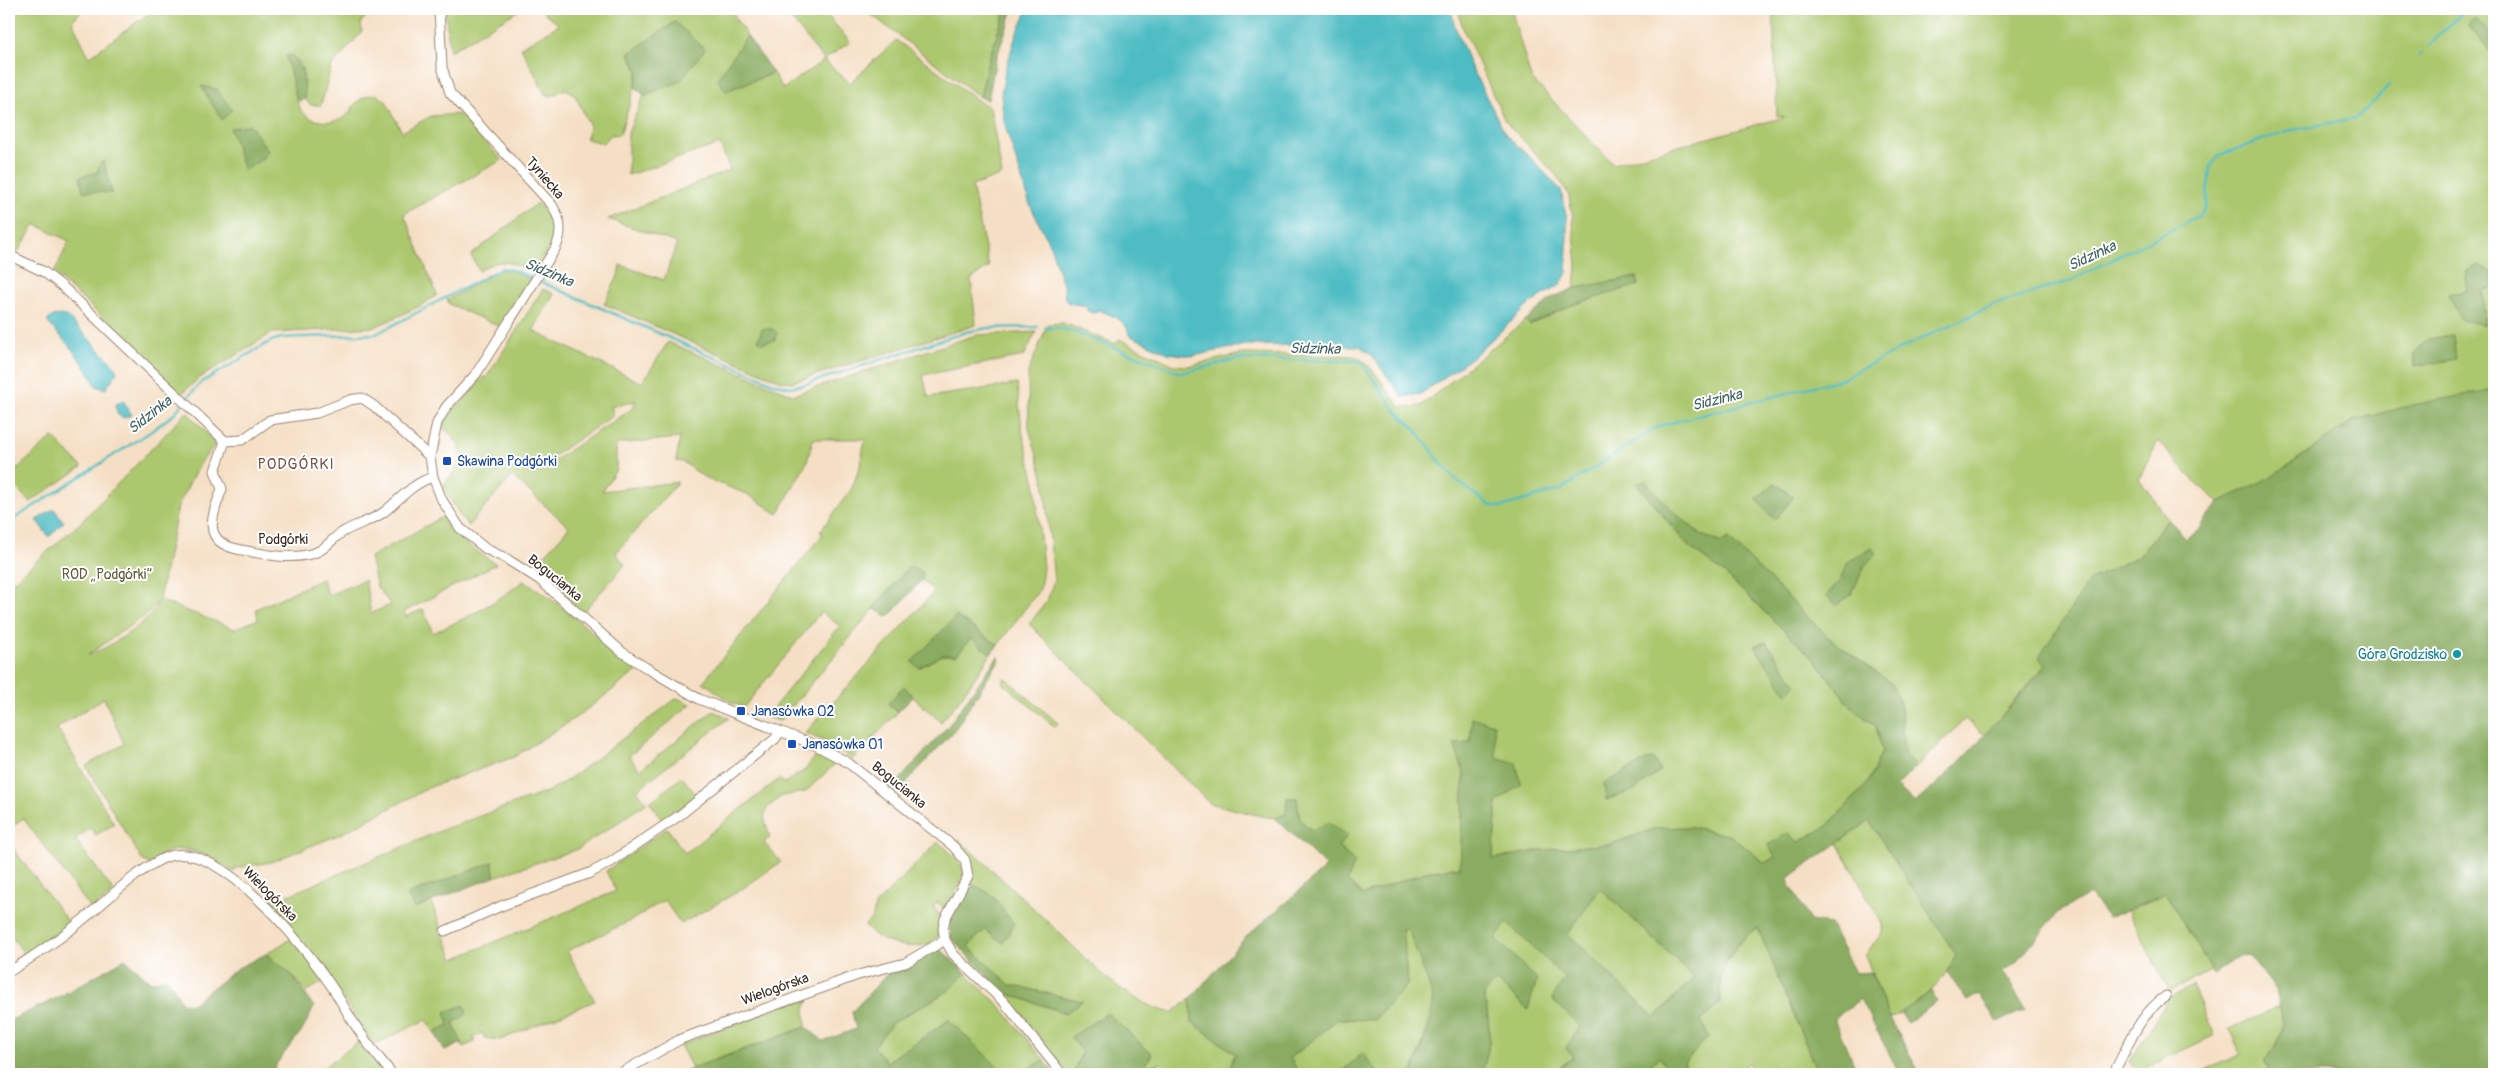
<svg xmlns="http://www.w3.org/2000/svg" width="2503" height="1083" font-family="Pangolin,sans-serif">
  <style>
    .green { fill: #acc86e; stroke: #747946; fill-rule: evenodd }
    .forest { fill: #89ac61; stroke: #626b40; fill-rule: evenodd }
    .water { fill: #4dbcc3; stroke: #447370 }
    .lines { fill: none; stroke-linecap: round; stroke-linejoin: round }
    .stream { stroke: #4dbcc3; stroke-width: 2.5 }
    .minor-casing { stroke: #988471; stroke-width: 11 }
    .minor { stroke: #fff; stroke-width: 9 }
    .transit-dot { fill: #1a4fb4; stroke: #fff; stroke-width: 2 }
    .culture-dot { fill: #0f9aa8; stroke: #fff; stroke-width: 2 }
    .labels { text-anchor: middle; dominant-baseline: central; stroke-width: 4; stroke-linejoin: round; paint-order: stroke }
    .street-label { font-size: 14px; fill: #3b2a1e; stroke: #fff }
    .transit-label { font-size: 14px; fill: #164399; stroke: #fff; text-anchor: start }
    .park-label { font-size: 14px; fill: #5d5936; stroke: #fff }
    .culture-label { font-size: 14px; fill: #0d838f; stroke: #fff; text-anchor: end }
    .water-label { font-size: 15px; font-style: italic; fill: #426460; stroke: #fff }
    .neighbourhood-label { font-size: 15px; letter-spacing: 1px; fill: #784f41; stroke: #fff }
  </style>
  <rect width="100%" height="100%" fill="#fff"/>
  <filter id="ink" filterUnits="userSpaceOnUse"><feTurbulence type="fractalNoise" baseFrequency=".02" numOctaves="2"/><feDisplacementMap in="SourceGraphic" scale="10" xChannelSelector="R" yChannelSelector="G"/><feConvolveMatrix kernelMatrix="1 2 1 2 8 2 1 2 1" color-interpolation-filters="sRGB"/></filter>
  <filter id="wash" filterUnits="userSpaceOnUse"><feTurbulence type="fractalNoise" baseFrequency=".0096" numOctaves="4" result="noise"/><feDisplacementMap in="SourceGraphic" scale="20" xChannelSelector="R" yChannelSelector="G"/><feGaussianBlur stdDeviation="1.12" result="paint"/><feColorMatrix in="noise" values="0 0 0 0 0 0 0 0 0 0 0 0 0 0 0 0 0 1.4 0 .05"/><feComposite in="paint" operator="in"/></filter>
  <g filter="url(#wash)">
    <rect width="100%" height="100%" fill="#f5dfc4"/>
    <path class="green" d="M 9,9 L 84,9 L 72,21 L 89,57 L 155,9 L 373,9 L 361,22 L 362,32 L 331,67 L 321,105 L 310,105 L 305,99 L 302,68 C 300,78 295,93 298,103 C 302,121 328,126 343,118 C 356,110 352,97 376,94 L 386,101 L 402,132 L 431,116 L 459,114 L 502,160 L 404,214 L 437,295 L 420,306 L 375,327 L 272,333 L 198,379 L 180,395 L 152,363 L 54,273 L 69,241 L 35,224 L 18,252 L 9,252 ZM 97,172 L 83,191 L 80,177 Z
      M 445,9 L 521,9 L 450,51 Z
      M 540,9 L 739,9 L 734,13 L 735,18 L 747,36 L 718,79 L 726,91 L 773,73 L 783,89 L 824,60 L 783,9 L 822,9 L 850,42 L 824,60 L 850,83 L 896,40 L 980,102 L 990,107 L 1002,175 L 972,186 L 989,267 L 971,279 L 976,325 L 793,382 L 781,381 L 604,304 L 618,276 L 620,265 L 664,280 L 677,243 L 608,219 L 730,170 L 720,144 L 628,175 L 628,133 L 644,95 L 679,82 L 675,22 L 629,53 L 638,71 L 635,87 L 620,134 L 611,135 L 603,143 L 586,139 L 590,126 L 575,95 L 566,89 L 551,96 L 545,94 L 521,47 L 559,25 Z
      M 864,9 L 1006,9 L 989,58 L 980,97 Z
      M 1458,9 L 1511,9 L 1531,78 L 1613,164 L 1785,117 L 1777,116 L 1773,9 L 2494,9 L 2494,37 L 2474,18 L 2468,24 L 2494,56 L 2494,274 L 2479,265 L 2467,271 L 2465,291 L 2448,295 L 2484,324 L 2483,291 L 2494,287 L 2494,389 L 2354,420 L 2273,476 L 2219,502 L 2189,476 L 2158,441 L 2139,479 L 2168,519 L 2139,556 L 2090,580 L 2045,665 L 1985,735 L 1965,719 L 1916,767 L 1904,754 L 1901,707 L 1891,684 L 1829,638 L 1729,539 L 1722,543 L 1700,535 L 1637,484 L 1687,545 L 1725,574 L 1814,659 L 1852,708 L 1876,726 L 1882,751 L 1868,783 L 1827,826 L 1799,842 L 1768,844 L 1775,857 L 1765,863 L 1731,836 L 1691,827 L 1657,828 L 1611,844 L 1542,850 L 1493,859 L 1497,802 L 1496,757 L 1472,718 L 1470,743 L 1455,745 L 1464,773 L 1460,867 L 1425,872 L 1363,895 L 1347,881 L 1355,862 L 1338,847 L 1348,835 L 1312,830 L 1300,820 L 1286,814 L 1275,818 L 1261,816 L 1209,803 L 1029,624 L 1047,601 L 1054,580 L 1044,480 L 1029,428 L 1028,372 L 1048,324 L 1063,323 L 1116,344 L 1119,339 L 1174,365 L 1188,366 L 1242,354 L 1355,356 C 1376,366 1384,391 1402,407 L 1421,406 L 1526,320 L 1530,325 L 1572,305 L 1638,285 L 1637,277 L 1575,288 L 1577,266 L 1572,211 L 1568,193 L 1556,175 L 1505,121 L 1462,26 ZM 2453,335 L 2455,359 L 2414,366 L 2414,354 L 2428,339 ZM 1876,554 L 1865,565 L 1851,594 L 1826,596 L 1840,580 ZM 1766,643 L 1796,684 L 1796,685 L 1754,647 Z
      M 537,203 C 564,232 551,243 534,272 C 513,263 499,256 479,271 L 471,255 Z
      M 499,270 L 511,270 L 531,280 L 500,327 L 449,304 L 447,300 Z
      M 543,289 L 554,294 L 533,331 L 642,383 L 668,342 L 793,395 L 976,335 L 1036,332 L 1024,356 L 923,375 L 928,397 L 1017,384 L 1022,430 L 1035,483 L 1043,568 L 1040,589 L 998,645 L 956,616 L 919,668 L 942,655 L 957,655 L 971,637 L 991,654 L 960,699 L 941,722 L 913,697 L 904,687 L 888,704 L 898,712 L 852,760 L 833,745 L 805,733 L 934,592 L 922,580 L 922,572 L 909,567 L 780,721 L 766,717 L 840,626 L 821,612 L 744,707 L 732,703 L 703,682 L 823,534 L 820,532 L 852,488 L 860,466 L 865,439 L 813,439 L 807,462 L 778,514 L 747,494 L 707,479 L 683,462 L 676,461 L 680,438 L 616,444 L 616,470 L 602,491 L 678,482 L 616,553 L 625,565 L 582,613 L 534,567 L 569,527 L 512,476 L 468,526 L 459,514 L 443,485 C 466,461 468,448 441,426 L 447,415 L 466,398 L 483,377 L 486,378 ZM 636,401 L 632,409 L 541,469 L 540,465 L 614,415 L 611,407 Z
      M 187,412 L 216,443 L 197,468 L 178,506 L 159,600 L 235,629 L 258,619 L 256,609 L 322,579 L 328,595 L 365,580 L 371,613 L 391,605 L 377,587 L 370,557 L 444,516 L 466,544 L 496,564 L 404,612 L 406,617 L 423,609 L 433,633 C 466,618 495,604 523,581 C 566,604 598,642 640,669 L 578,716 L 514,757 L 430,787 L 343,833 L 271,862 L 236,868 L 234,872 C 216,861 192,845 170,851 C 163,853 155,860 149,864 L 142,860 L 86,766 L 124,744 L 104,698 L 57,728 L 114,824 L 96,835 L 91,828 L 75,839 L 114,892 L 91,909 L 23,818 L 9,829 L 9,585 L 78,525 ZM 157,602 C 156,619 104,651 88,655 L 147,614 Z
      M 53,437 L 82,467 L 30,502 L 9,481 L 9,476 Z
      M 1005,678 L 1058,723 L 1055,727 L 1002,682 Z
      M 677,698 L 691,704 L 629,756 L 640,770 L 713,711 L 729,718 L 637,790 L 647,803 L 578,849 L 494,877 L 493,862 L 415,908 L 431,902 L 454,959 L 616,891 L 606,871 L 667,828 L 685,853 L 779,779 L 784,783 L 805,770 L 818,753 L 836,763 L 805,792 L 782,796 L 767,808 L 764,817 L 770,837 L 764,843 L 781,862 L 739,891 L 681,924 L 664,900 L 634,919 L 567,951 L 595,1001 L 500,1040 L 484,1038 L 483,1033 L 473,1037 L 475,1042 L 463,1047 L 453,1023 L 434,1032 L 426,1020 L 373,1045 L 316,957 L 280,918 L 284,916 L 269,900 L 291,894 L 447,828 L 549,791 L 569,779 Z
      M 682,777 L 697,796 L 663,822 L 650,802 Z
      M 1869,821 L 1957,955 C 1942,983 1919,1005 1890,1018 L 1865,956 L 1882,933 L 1882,924 L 1838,843 Z
      M 958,839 C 990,867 1020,896 1050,924 C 1086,958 1123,1002 1172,1013 L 1190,999 L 1192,1022 L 1235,1054 L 1227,1074 L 1176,1074 L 1160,1070 L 1141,1071 L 1152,1054 L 1082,1053 L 1072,1074 L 1069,1074 L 1003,992 L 1065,1013 L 1082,1001 L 1010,985 L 967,946 L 985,930 L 991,894 L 973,885 L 970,860 L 958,844 Z
      M 938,842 C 973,870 968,875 944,909 L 938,902 L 933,906 L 941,917 C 939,923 940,935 936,939 C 922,952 890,946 876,936 C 872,934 868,929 865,925 L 873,917 L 875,905 Z
      M 9,843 L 71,926 L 25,955 L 9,933 Z
      M 1600,888 L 1694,977 L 1654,1018 L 1568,934 Z
      M 2166,893 L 2212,970 L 2169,992 L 2128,911 Z
      M 1506,921 L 1565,978 L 1552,999 L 1580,1027 L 1566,1048 L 1573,1057 L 1551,1074 L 1481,1074 C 1493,1042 1490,1028 1484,994 L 1497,981 L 1496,939 Z
      M 1758,928 L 1818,1074 L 1754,1074 L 1749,1063 L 1744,1066 L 1748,1074 L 1690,1074 L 1684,1063 L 1708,1037 L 1701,1021 L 1720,1003 C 1720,995 1719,986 1721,978 C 1724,962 1743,934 1758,928 Z
      M 1402,929 L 1409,929 L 1433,996 L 1429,1025 L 1412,1074 L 1379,1074 L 1363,1053 L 1339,1074 L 1300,1074 L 1290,1059 L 1338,1019 L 1374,1020 L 1408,984 Z
      M 290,939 L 314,964 L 324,981 L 306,992 L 292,975 L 266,954 Z
      M 966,973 L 1000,1006 L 1044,1060 L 1019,1074 L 1005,1074 L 949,1020 L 887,1062 L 874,1047 L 892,1023 L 948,991 Z
      M 2192,986 L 2215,1035 L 2137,1072 L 2130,1061 L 2169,998 Z
      M 810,995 L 805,1010 L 806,1027 L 692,1068 L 680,1045 Z
      M 2280,1007 C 2285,1029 2282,1043 2264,1059 L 2270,1074 L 2202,1074 L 2201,1072 L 2241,1054 L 2229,1029 Z
      M 361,1040 L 386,1074 L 315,1074 Z
      M 1660,1057 L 1670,1074 L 1639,1074 Z"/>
    <path class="forest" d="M 1006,9 L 1013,9 L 996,59 L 988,100 L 980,97 L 989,58 Z
      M 2474,18 L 2494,37 L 2494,56 L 2468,24 Z
      M 675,22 L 705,49 L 679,82 L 644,95 L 635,87 L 638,71 L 629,53 Z
      M 747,36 L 773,73 L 726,91 L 717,79 Z
      M 291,55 C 305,65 304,83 305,99 L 297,101 L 286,56 Z
      M 201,86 L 217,89 L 232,110 L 222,120 Z
      M 250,125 L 268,151 L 261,160 L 244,170 L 230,128 Z
      M 101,162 L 104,162 L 112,193 L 83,191 L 80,177 L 97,172 Z
      M 2479,265 L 2494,274 L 2494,287 L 2483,291 L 2484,325 L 2461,320 L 2448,294 L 2465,291 L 2467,271 Z
      M 1637,277 L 1638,285 L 1572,305 L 1529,325 L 1526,320 L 1552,298 L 1575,288 Z
      M 762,329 L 773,329 L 777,333 L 775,340 L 762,343 L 758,340 Z
      M 2453,335 L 2456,359 L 2414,367 L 2414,354 L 2428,339 Z
      M 2494,389 L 2494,1074 L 2270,1074 L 2264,1059 L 2275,1050 L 2284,1025 L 2276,990 L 2249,955 L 2239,956 L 2214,974 L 2166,893 L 2108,918 L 2090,894 L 2057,913 L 2018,961 L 2004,971 L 2025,1010 L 1997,1022 L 1979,994 L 1967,1001 L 1947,972 L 1956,955 L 1869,821 L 1787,879 L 1810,921 L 1830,924 L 1855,973 L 1871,972 L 1890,1018 L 1920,1074 L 1900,1074 L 1860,999 L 1834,1019 L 1858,1074 L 1818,1074 L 1758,928 C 1743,934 1723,963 1721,979 C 1719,986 1720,995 1720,1003 L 1701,1021 L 1708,1037 L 1684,1063 L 1690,1074 L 1670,1074 L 1660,1057 L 1639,1074 L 1551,1074 L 1573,1058 L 1566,1048 L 1580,1027 L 1552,999 L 1565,978 L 1506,922 L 1496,939 L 1537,979 L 1528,1010 L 1497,981 L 1484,994 C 1490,1028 1493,1041 1481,1074 L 1412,1074 L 1429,1025 L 1433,996 L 1408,929 L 1402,929 L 1408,984 L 1374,1020 L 1338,1019 L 1290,1058 L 1300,1074 L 1227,1074 L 1235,1054 L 1192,1022 L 1190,999 L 1246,937 L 1323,870 L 1325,865 L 1275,818 L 1286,814 L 1287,798 L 1297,798 L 1300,820 L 1311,830 L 1329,823 L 1348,835 L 1338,847 L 1355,862 L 1347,881 L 1363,895 L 1425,872 L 1460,867 L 1464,773 L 1454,744 L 1470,743 L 1472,718 L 1494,724 L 1496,757 L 1516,763 L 1521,784 L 1497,802 L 1493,859 L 1542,850 L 1611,844 L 1657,828 L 1691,827 L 1731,836 L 1765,863 L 1775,857 L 1768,845 L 1788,833 L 1799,842 L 1827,826 L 1868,783 L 1882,751 L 1876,726 L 1852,708 L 1814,659 L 1725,574 L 1687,545 L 1637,484 L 1645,481 L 1673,511 L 1700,534 L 1721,543 L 1729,539 L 1829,638 L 1892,684 L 1901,707 L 1904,754 L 1916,767 L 1897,786 L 1915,803 C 1964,762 2004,714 2045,666 L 2039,657 L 2090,580 L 2139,556 L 2168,519 L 2186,538 L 2198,530 L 2219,502 L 2273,476 L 2354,420 L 2417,404 ZM 1600,888 L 1694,977 L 1655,1018 L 1568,934 Z
      M 1775,483 L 1794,497 L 1775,520 L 1756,499 Z
      M 1872,548 L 1876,554 L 1865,565 L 1851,595 L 1836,605 L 1826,596 L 1840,580 L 1848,562 Z
      M 909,567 L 923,572 L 922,580 L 888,617 L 873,608 Z
      M 956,616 L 998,645 L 991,654 L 971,638 L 957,655 L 942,655 L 919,668 L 912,662 Z
      M 1766,642 L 1796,684 L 1787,694 L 1754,646 Z
      M 998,656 L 1000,659 L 954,731 L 900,789 L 895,785 L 949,725 Z
      M 904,686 L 913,697 L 898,712 L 888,704 Z
      M 1654,759 L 1660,771 L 1635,790 L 1606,800 L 1604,783 L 1646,760 Z
      M 493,862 L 494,877 L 415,908 L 407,895 Z
      M 973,885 L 991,894 L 1014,924 L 1003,943 L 985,930 L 968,946 L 1010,985 L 1082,1001 L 1066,1013 L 1003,992 L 951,938 L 949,921 Z
      M 939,948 L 966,973 L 948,991 L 892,1023 L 874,1047 L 887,1062 L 949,1020 L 1005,1074 L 678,1074 L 806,1027 L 823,1041 L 856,1029 L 852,1012 L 887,974 L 908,968 L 926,954 Z
      M 266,954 L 292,975 L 314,1007 L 303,1029 L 277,1063 L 273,1074 L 9,1074 L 9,1021 L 59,997 L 125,959 L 151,982 L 168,978 L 182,1003 L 192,1004 L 238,968 Z
      M 1931,991 L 1937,1002 L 1907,1023 L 1901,1013 Z
      M 464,1005 L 467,1014 L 453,1023 L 462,1043 L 445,1051 L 434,1032 L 449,1025 L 445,1012 Z
      M 1107,1013 L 1152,1054 L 1141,1071 L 1134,1074 L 1072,1074 L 1082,1053 L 1071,1037 Z
      M 1363,1053 L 1379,1074 L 1339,1074 Z
      M 1044,1060 L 1052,1070 L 1046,1074 L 1019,1074 Z"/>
    <path class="water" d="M 1028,9 L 1451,9 L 1454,24 L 1471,67 L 1506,135 L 1529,156 L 1561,190 L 1567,219 L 1567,273 L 1560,285 L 1531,303 L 1474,356 L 1421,394 L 1402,397 L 1371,354 L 1359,346 L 1245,345 L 1193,356 L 1168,353 L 1129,335 C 1127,320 1112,316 1099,310 L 1094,313 L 1087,311 L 1087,306 L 1068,303 L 1065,299 L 1064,288 L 1050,245 L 1030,205 L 1004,122 L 1001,95 L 1005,70 L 1016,35 Z
      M 63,315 L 68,317 L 116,367 L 117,372 L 106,389 L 96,386 C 84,361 67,343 48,323 L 48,320 L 53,316 Z
      M 123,400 L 132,415 L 123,418 L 118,415 L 115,405 Z
      M 54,509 L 64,522 L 49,537 L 36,520 Z"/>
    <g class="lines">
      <path class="stream" d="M 2428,46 L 2466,9
        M 2419,56 L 2421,54
        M 1045,328 L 1061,328 L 1077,333 L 1181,373 L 1238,359 L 1361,361 L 1395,410 L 1417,431 L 1441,463 L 1454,478 L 1489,505 L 1501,507 L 1560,490 L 1659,426 L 1842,379 L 1906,346 L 1996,304 L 2070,281 L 2200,215 L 2206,206 L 2210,167 L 2220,155 L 2287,131 L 2355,118 L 2365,111 L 2389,86
        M 186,399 L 202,382 L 271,341 L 281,338 L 376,334 L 502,268 L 516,271 L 773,383 L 789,387 L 803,385 L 966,332 L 988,328 L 1038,327
        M 9,522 L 150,432 L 174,414 L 182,404"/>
    </g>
  </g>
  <g filter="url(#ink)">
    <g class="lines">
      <g class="minor-casing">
        <path id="minor" d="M 439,9 L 442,67 L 450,93 L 552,205 C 561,220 563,233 555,249 L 476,374 L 446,407 L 437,423 L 430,457 L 433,477 L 442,500 L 460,528 L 486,549 L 505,558 L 540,580 L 622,652 L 645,667 L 699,699 L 817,746 L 847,762 L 953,846 L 965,860 L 968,876 L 945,919 L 943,929 L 945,940 L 953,954 L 1004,1002 L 1062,1074
          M 9,255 L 44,272 L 62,286 L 225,441
          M 430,457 L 374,406 L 362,398 L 350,400 L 317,413 L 270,420 L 242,440 L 225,441 L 215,471 L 222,489 C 213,514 200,541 237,549 C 261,554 296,562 319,551 C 328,546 334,537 343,532 C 356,524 372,521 384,512 C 400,499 413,483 433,477
          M 445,931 L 501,906 L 590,873 L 611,862 L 680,815 L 775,739 L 780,731
          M 9,972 C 33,956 58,941 80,922 C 104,903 137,870 164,858 C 216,834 304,946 330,984 C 341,1000 350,1019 362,1035 C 371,1049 382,1061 392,1074
          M 619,1074 L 681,1039 L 858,975 L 905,963 L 945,940
          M 1148,1074 L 1156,1072 L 1164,1074
          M 2113,1074 C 2129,1045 2138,1015 2166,996"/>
      </g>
      <use href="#minor" class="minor"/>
    </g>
  </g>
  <g class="transit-dot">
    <rect x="442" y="456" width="10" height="10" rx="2.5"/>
    <rect x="736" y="706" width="10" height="10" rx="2.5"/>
    <rect x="787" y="739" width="10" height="10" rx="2.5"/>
  </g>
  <circle class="culture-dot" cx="2457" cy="654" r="5"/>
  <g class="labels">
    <g class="street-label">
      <text transform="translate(545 178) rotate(49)">Tyniecka</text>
      <text x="283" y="539">Podgórki</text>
      <text transform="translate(555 578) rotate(39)">Bogucianka</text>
      <text transform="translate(899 785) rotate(39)">Bogucianka</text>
      <text transform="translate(270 894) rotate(45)">Wielogórska</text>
      <text transform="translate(775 989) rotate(-20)">Wielogórska</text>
    </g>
    <g class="transit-label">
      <text x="457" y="461">Skawina Podgórki</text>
      <text x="751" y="711">Janasówka 02</text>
      <text x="802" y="744">Janasówka 01</text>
    </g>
    <g class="park-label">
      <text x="107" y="574">ROD „Podgórki”</text>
    </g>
    <g class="culture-label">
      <text x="2447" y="654">Góra Grodzisko</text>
    </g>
    <g class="water-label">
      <text transform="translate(2092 256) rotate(-25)">Sidzinka</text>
      <text transform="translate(549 273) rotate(23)">Sidzinka</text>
      <text transform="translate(1315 349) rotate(1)">Sidzinka</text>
      <text transform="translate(1717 400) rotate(-14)">Sidzinka</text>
      <text transform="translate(150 415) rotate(-38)">Sidzinka</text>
    </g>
    <g class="neighbourhood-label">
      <text x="296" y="464">PODGÓRKI</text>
    </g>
  </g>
  <rect width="2503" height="1083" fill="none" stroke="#fff" stroke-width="30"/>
</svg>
